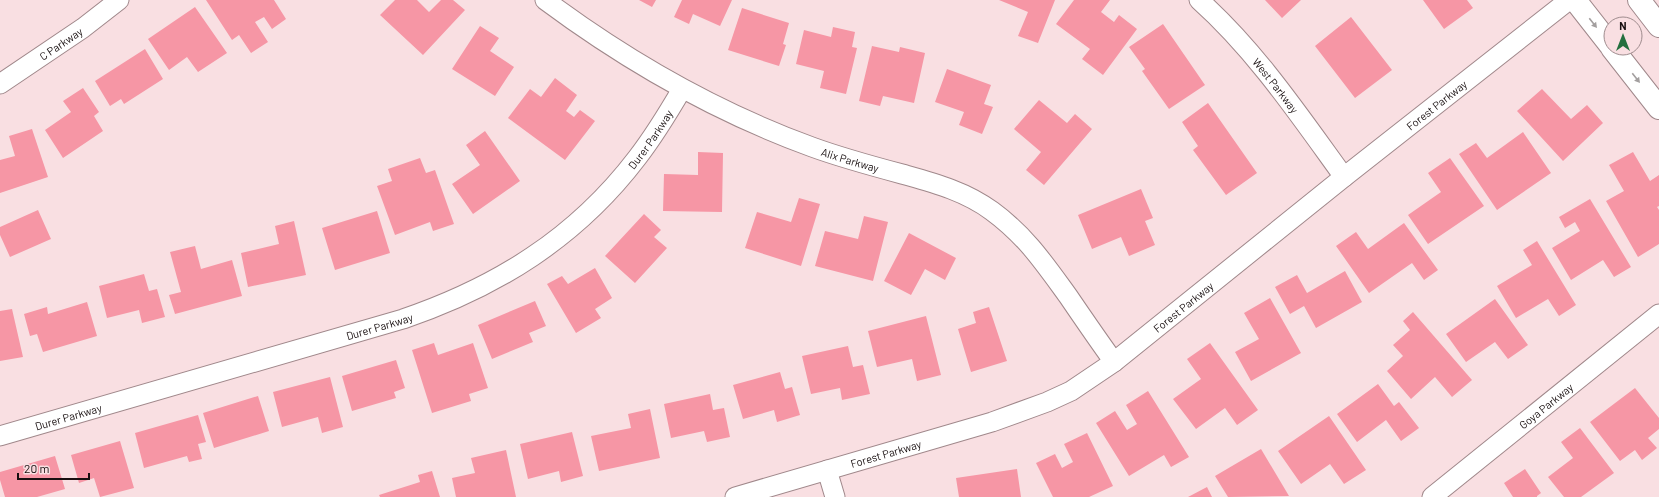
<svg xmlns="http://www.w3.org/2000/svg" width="1659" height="497" font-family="Barlow,sans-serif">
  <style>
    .building { fill: #f696a5 }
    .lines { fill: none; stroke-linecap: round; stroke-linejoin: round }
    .minor-casing { stroke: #a0888b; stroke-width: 21 }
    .tertiary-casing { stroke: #a0888b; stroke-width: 24 }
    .minor { stroke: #fff; stroke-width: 19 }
    .tertiary { stroke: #fff; stroke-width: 22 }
    .oneway { fill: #a39f9f }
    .labels { text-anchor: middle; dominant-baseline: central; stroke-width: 4; stroke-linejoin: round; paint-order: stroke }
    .street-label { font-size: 11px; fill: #180f10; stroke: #f9dfe2 }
  </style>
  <rect width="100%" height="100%" fill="#f9dfe2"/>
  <path class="building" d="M 206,0 L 274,0 L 286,19 L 272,29 L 264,17 L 255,22 L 268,42 L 251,53 L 239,35 L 232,40 Z
    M 395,0 L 417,0 L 429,12 L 441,0 L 453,0 L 465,10 L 423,55 L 380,15 Z
    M 639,0 L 656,0 L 652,7 Z
    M 682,0 L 732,0 L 720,26 L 693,14 L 689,24 L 674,17 Z
    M 999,0 L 1055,0 L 1038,43 L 1018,36 L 1028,12 Z
    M 1074,0 L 1110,0 L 1101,12 L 1114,22 L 1119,15 L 1137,29 L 1103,75 L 1082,59 L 1090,49 L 1056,24 Z
    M 1265,0 L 1301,0 L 1282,18 Z
    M 1423,0 L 1467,0 L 1473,8 L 1444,29 Z
    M 195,7 L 227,53 L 198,72 L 187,57 L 169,70 L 148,39 Z
    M 742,8 L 789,23 L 783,44 L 786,45 L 779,66 L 728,50 Z
    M 1351,17 L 1392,70 L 1355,98 L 1315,46 Z
    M 1163,24 L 1205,85 L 1169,109 L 1142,71 L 1145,69 L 1129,47 Z
    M 480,26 L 499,38 L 490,51 L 514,67 L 495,96 L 452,69 Z
    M 833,27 L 855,32 L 852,47 L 857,48 L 846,94 L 820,88 L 824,71 L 796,64 L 804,30 L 831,37 Z
    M 872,46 L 899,52 L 900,47 L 925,53 L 914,103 L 883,96 L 880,106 L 859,101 Z
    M 145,49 L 163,79 L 124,104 L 121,99 L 110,106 L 95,81 Z
    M 947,69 L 991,85 L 984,104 L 993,107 L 982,134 L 959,125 L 964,112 L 935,102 Z
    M 555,78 L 577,95 L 566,111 L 574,117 L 580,110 L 595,121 L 565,160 L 508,118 L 530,89 L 541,97 Z
    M 83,88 L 99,112 L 94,116 L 103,131 L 63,158 L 45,130 L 71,112 L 63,101 Z
    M 1542,89 L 1571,119 L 1587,105 L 1603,123 L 1563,161 L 1517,111 Z
    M 1039,100 L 1067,123 L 1075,114 L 1092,129 L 1044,185 L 1026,170 L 1041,152 L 1014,129 Z
    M 1208,103 L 1257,173 L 1226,195 L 1193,150 L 1198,146 L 1182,122 Z
    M 32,129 L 48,177 L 0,193 L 0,160 L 15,156 L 9,136 Z
    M 485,131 L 520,181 L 473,214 L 452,184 L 480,165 L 466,145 Z
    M 1523,132 L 1551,173 L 1497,210 L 1459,154 L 1476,143 L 1487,158 Z
    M 698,152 L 723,153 L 722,212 L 663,211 L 664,174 L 698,175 Z
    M 1633,152 L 1650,181 L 1659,175 L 1659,206 L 1657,207 L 1659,210 L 1659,244 L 1638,257 L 1606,201 L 1624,191 L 1609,165 Z
    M 420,158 L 426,173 L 435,170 L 454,224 L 433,231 L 430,222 L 395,235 L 377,186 L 392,181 L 388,169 Z
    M 1450,158 L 1484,206 L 1428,244 L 1408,215 L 1441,192 L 1428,173 Z
    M 1141,189 L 1153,218 L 1145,221 L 1155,245 L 1129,256 L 1121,237 L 1092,249 L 1078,215 Z
    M 799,198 L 820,204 L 801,266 L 745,248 L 757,212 L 791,222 Z
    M 1590,199 L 1631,267 L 1614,277 L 1603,260 L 1571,280 L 1552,248 L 1580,231 L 1575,222 L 1565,228 L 1559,217 Z
    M 38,210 L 51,239 L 10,257 L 0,235 L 0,227 Z
    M 377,211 L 390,253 L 335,270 L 322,228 Z
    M 644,214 L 661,230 L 654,237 L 667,248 L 635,283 L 605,256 Z
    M 864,216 L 888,222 L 873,281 L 815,266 L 825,231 L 858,239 Z
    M 294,221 L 306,275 L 248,287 L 241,253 L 279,244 L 275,226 Z
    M 1404,223 L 1438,270 L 1424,280 L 1412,263 L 1369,293 L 1336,246 L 1356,232 L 1368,249 Z
    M 909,233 L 956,258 L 945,280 L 925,269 L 911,295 L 884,281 Z
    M 1537,241 L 1576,305 L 1559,316 L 1548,299 L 1516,318 L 1497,286 L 1532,265 L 1523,250 Z
    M 195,246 L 201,269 L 232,260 L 242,296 L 175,314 L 169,295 L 181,292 L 170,252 Z
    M 595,268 L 612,298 L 595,309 L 601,318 L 576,333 L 547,284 L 562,276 L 568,284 Z
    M 1345,271 L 1362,302 L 1316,328 L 1304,306 L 1290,314 L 1275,287 L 1297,275 L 1307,293 Z
    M 144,274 L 149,291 L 157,289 L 165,317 L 142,323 L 139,310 L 107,318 L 99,286 Z
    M 1270,298 L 1301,353 L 1251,381 L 1235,352 L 1259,339 L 1244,313 Z
    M 1495,299 L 1528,345 L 1508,359 L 1495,342 L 1466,362 L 1446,334 Z
    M 535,301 L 546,326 L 529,333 L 533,342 L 492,359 L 478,325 Z
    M 87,302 L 97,336 L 43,352 L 37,334 L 30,336 L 24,314 L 47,307 L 48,314 Z
    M 989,307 L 1007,361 L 971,372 L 958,329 L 976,323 L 973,312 Z
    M 12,309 L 23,357 L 0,361 L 0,311 Z
    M 1413,312 L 1472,380 L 1452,397 L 1435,377 L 1411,399 L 1387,371 L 1403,356 L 1393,345 L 1410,330 L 1403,321 Z
    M 926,316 L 941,375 L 917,381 L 912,359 L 877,367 L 868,331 Z
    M 434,343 L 438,355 L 473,343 L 488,388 L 469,394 L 471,401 L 432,413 L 412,350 Z
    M 1210,343 L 1258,410 L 1237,425 L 1225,408 L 1196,429 L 1173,399 L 1201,379 L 1187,359 Z
    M 848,346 L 853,367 L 863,365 L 870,394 L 842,400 L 840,388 L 811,394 L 802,356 Z
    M 396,360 L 405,388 L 394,392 L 396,398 L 352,411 L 342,376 Z
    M 780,372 L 785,389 L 792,387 L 800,415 L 777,422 L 774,410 L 743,419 L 733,385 Z
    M 330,377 L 343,427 L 322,433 L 318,417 L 282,427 L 273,392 Z
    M 1378,384 L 1394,406 L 1399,402 L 1419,428 L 1401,441 L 1386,420 L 1357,442 L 1337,414 Z
    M 1635,388 L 1659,418 L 1659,429 L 1648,438 L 1657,448 L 1642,460 L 1635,450 L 1620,461 L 1590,422 Z
    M 1148,391 L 1189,457 L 1171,467 L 1164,455 L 1129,476 L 1096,423 L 1115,411 L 1127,430 L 1137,424 L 1126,405 Z
    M 710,394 L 713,410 L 724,408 L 730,437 L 707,442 L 704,431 L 671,438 L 664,404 Z
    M 258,396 L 269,431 L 214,448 L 203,413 Z
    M 650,409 L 660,458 L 599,471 L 591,436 L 631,428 L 628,414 Z
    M 198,415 L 206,442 L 198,444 L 202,459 L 189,462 L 187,456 L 144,468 L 135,433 Z
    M 1329,416 L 1366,470 L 1344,484 L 1330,464 L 1301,484 L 1278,451 Z
    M 1580,428 L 1614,473 L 1581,497 L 1564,497 L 1548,477 L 1573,458 L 1561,442 Z
    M 572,432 L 583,476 L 561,482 L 559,471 L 528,479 L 520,444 Z
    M 1087,433 L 1113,486 L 1089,497 L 1053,497 L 1036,463 L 1055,454 L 1062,468 L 1073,462 L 1064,444 Z
    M 120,441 L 134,488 L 100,497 L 94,478 L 79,483 L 71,455 Z
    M 1261,449 L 1289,496 L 1228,497 L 1215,476 Z
    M 506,450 L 516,497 L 456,497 L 452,478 L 475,473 L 471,458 Z
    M 55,456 L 65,489 L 37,497 L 5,497 L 0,480 L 0,472 Z
    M 1017,469 L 1021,497 L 959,497 L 956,478 Z
    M 1525,469 L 1541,493 L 1537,496 L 1537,497 L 1513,497 L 1504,483 Z
    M 432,471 L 440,497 L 380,497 L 379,495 L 420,482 L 418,475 Z
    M 1207,487 L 1212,497 L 1188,497 Z"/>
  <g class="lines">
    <g class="minor-casing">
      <g id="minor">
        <path id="s1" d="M 545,0 C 627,61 716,112 812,147 C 842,158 872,166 902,174 C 934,183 965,191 992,211 C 1026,236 1044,263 1068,296 C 1083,318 1098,340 1114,362"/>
        <path id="s2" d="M 1199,0 C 1256,51 1299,115 1344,177"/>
        <path id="s3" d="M 0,84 L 83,28 L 119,0"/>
        <path id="s4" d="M 0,436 L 403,319 C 497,287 576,238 637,158 C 654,136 668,113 682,89"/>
        <path d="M 827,470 L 835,497"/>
        <path id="s5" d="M 735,497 L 992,422 L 1047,402 L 1071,391 L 1114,362 L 1344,177 L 1569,0"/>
        <path id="s6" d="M 1432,497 L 1659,314"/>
      </g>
    </g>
    <g class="tertiary-casing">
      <path id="tertiary" d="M 1575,0 L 1611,46
        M 1639,0 L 1659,26
        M 1612,48 L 1659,108"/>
    </g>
    <use href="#minor" class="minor"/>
    <use href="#tertiary" class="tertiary"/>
  </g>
  <defs><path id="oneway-solid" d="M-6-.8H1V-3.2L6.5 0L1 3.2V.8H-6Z"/></defs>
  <g class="oneway">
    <use href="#oneway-solid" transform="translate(1593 23) rotate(52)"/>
    <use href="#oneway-solid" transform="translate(1636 78) rotate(52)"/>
  </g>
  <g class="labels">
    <g class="street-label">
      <text stroke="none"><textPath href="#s3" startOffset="73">C Parkway</textPath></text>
      <text stroke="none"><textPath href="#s2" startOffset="115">West Parkway</textPath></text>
      <text stroke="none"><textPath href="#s5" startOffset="817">Forest Parkway</textPath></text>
      <text stroke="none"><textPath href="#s4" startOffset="731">Durer Parkway</textPath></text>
      <text stroke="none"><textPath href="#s1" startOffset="346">Alix Parkway</textPath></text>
      <text stroke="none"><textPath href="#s5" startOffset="493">Forest Parkway</textPath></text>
      <text stroke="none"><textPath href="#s4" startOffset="395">Durer Parkway</textPath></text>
      <text stroke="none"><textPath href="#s6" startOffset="146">Goya Parkway</textPath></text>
      <text stroke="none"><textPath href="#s4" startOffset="71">Durer Parkway</textPath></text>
      <text stroke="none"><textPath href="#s5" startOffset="157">Forest Parkway</textPath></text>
    </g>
  </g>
  <g transform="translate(1623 36)"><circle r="19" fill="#f9dfe2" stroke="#9f8c8e"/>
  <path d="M0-3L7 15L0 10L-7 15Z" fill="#24703f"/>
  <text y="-6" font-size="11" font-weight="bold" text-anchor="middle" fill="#180f10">N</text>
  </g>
  <path d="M18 473v6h71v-6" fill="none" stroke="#180f10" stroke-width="2"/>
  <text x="24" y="473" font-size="12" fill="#180f10" stroke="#f9dfe2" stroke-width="3" paint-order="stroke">20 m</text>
</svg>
